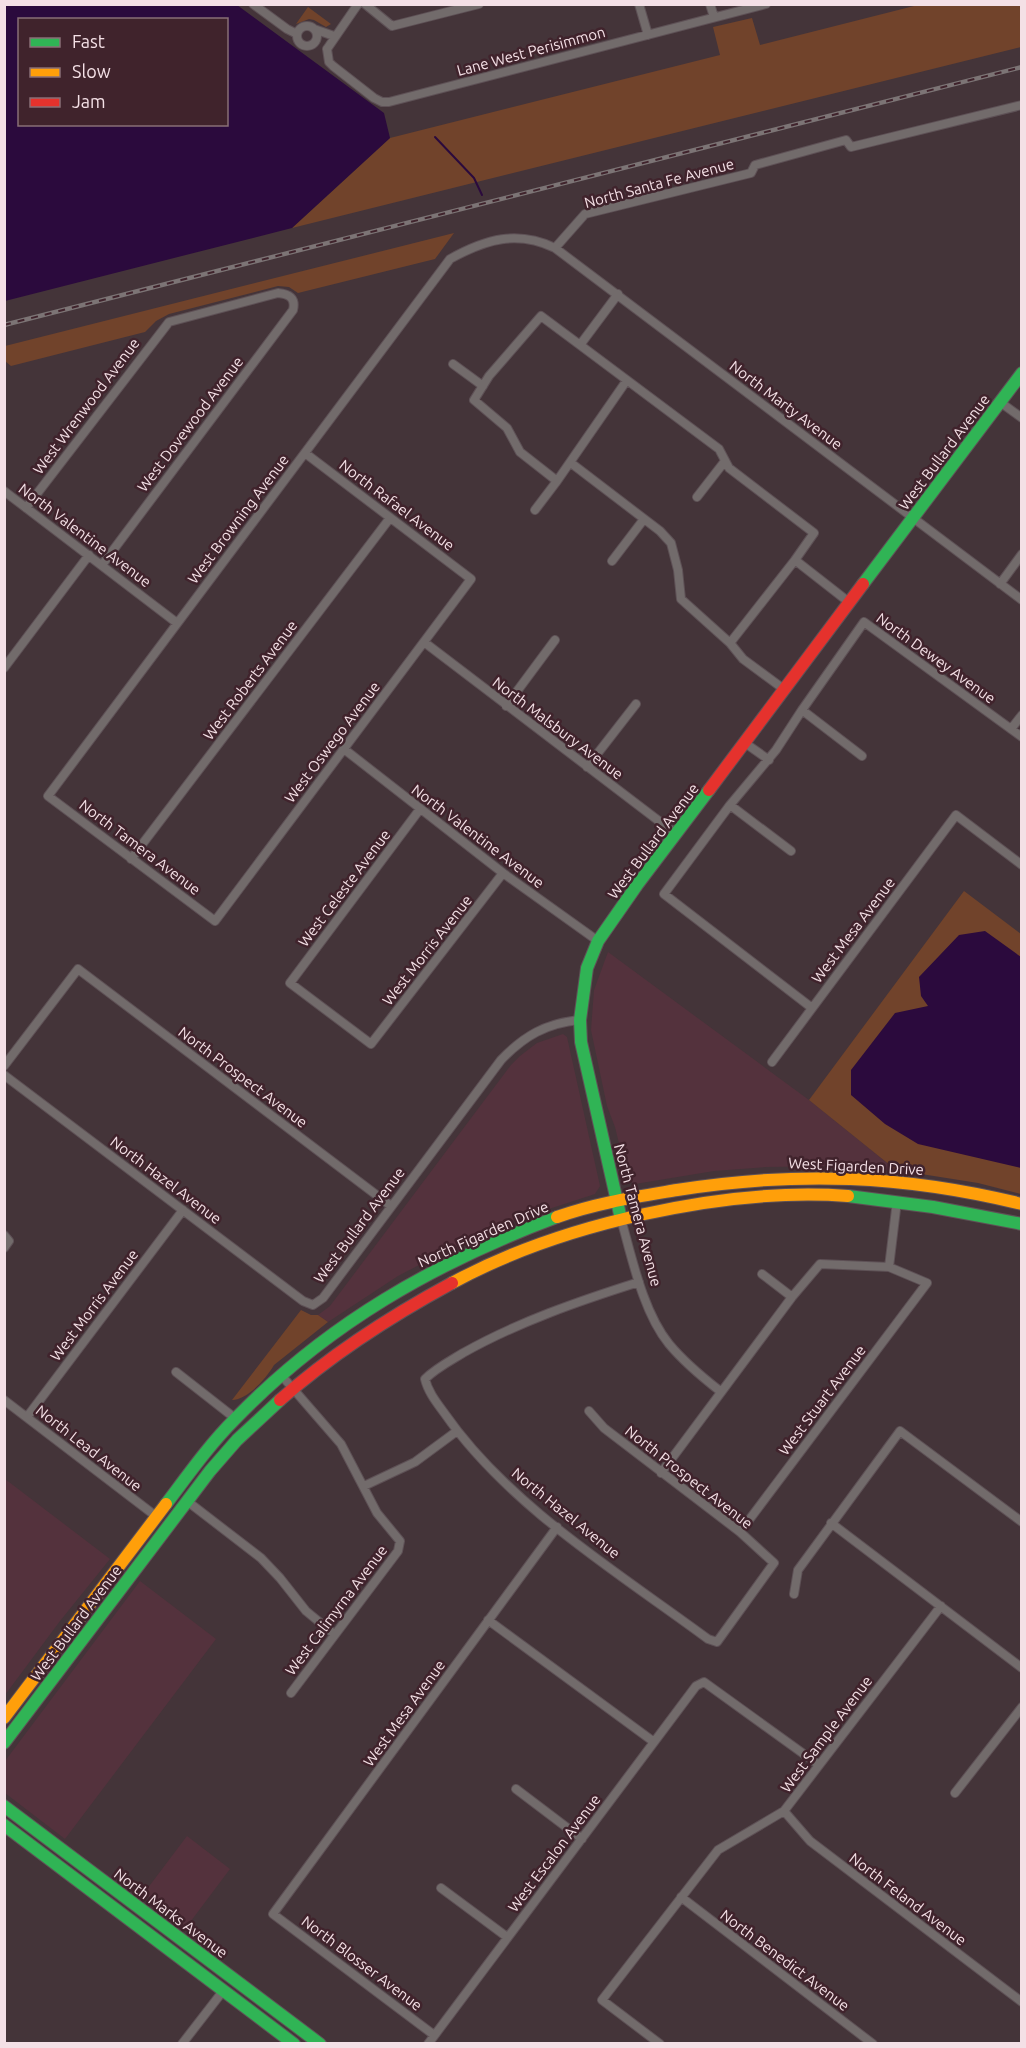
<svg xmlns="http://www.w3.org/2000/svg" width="1026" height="2048" font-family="Ubuntu,sans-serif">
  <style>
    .built { fill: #54323d }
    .green { fill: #71432b }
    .water { fill: #2b0a3d; fill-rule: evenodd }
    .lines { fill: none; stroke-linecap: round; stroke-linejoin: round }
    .stream { stroke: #2b0a3d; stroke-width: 2 }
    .street-casing { stroke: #5e5156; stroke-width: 10 }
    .fast-casing { stroke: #5e5156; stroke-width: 14 }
    .slow-casing { stroke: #5e5156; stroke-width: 14 }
    .jam-casing { stroke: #5e5156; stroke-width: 14 }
    .street { stroke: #726b6b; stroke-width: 8 }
    .fast { stroke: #30b455; stroke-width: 12 }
    .slow { stroke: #ff9f0a; stroke-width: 12 }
    .jam { stroke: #e5322d; stroke-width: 12 }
    .rail-casing { stroke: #7c7475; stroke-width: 4.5 }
    .rail { stroke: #40232c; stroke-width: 2; stroke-dasharray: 7; stroke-linecap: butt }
    .labels { text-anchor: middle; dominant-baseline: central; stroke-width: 5; stroke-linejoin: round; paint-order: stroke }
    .street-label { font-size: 15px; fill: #f4e0e6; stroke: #40232c }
  </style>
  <rect width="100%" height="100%" fill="#443439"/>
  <path class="built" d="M 608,952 L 809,1100 L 896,1170 L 831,1166 L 766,1167 L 714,1171 L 635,1184 L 628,1180 L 615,1127 L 607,1106 L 591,1030 L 594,990 Z
    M 563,1034 L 567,1037 L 600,1186 L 595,1194 L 515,1220 L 448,1250 L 398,1276 L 328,1322 L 318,1315 L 330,1306 L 511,1065 L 520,1056 L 537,1043 Z
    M 5,1479 L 110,1559 L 60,1621 L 5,1695 Z
    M 140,1581 L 216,1639 L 65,1839 L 5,1793 L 5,1761 Z
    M 187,1836 L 230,1869 L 185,1929 L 158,1909 L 157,1903 L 144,1893 Z"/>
  <path class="green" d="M 918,5 L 1021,5 L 1021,47 L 292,228 L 390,138 L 720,55 L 713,27 L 752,18 L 760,45 Z
    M 308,7 L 331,24 L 326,27 L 314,20 L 309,19 L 296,24 Z
    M 454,233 L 435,259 L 298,293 L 289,287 L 278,286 L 169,314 L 156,321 L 145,332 L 11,366 L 5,361 L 5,346 Z
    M 964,891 L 1021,934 L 1021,1194 L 978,1183 L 896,1170 L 809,1100 Z
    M 301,1310 L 311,1315 L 318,1315 L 328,1322 L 274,1365 C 266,1379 248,1399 232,1400 Z"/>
  <path class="water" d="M 5,4 L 237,5 L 384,113 L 390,138 L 292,228 L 5,301 ZM 20,20 L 226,20 L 226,124 L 20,124 Z
    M 985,931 L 1021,957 L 1021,1168 L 918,1144 L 885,1124 L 851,1095 L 851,1070 L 895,1013 L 928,1006 L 921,996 L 919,977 L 959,935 Z"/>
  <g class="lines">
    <path class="stream" d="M 435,137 L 474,178 L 482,195"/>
    <g class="street-casing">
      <path id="street" d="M 253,4 L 287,29 L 297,34
        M 365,4 L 392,26 L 479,4
        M 639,4 L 648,35
        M 710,4 L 714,17
        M297 36a10 10 0 1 1 20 0a10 10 0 1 1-20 0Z
        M 314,29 L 334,36
        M 327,49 L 329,62 L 333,66 L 374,98 L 382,102 L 389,102 L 766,4
        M 327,49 L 358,4
        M 555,248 L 585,214 L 751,173 L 755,165 L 846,140 L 851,147 L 1022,105
        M 618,294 L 580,345 L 719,449 L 729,468 L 814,533 L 795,560 L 850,603
        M 580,345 L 541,316 L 489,376 L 474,400 L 507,428 L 520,452 L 557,481 L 627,380
        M 453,364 L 483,386
        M 1000,402 L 1022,418
        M 305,453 L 471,579 L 215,921 L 48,796 L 450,259 C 486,239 517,230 555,248 L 1022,600
        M 571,463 L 660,531 L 671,543 L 678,570 L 681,599 L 730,643 L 795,560
        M 4,491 L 177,623
        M 697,497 L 725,461
        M 26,508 L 169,322 L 278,293 C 289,294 296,298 293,310 L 102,565
        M 535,510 L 557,481
        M 612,561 L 644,519
        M 1000,584 L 1022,554
        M 424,642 L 676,834
        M 730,643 L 743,659 L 785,690
        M 4,668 L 89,555
        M 506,706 L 555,640
        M 802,710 L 862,756
        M 1011,729 L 1022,715
        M 745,743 L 769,760
        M 344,749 L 503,873 L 598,941
        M 587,767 L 636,704
        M 730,805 L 791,851
        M 420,809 L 290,983 L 371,1044 L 503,873
        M 131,859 L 390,518
        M 812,1008 L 664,894 L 730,805 L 776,750 L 802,710 L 864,622 L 1022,737
        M 772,1062 L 956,815 L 1022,865
        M 4,1066 L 78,969 L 391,1206
        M 4,1075 L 303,1301 L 313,1305 L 323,1298 L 501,1060 C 524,1036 546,1023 580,1020
        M 621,1219 C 632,1258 643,1312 669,1344 C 684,1362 702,1377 720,1391
        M 4,1235 L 9,1241 L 4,1248
        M 889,1267 L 897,1201
        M 762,1274 L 792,1297
        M 176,1372 L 236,1419
        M 282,1376 L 341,1444 L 377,1513 L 400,1541 L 398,1551 L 291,1693
        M 4,1400 L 157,1517
        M 589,1411 L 604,1428 L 740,1532 L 774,1563 L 717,1642 L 708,1639 C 619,1573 509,1506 445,1414 C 437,1403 428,1392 425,1379 C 436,1368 450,1361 463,1353 C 518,1322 579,1301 639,1282
        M 27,1417 L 183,1210
        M 661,1473 L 792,1297 L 820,1264 L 889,1267 L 927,1283 L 740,1532
        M 364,1486 L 415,1462 L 457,1431
        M 187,1501 L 261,1558 L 280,1578 L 306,1611 L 334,1634
        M 831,1523 L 1022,1668
        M 794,1594 L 798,1570 L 900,1431 L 1022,1522
        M 488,1620 L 654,1742
        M 516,1789 L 582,1839
        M 955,1793 L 1022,1707
        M 784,1811 L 810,1841 L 1022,2002
        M 441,1888 L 507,1937
        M 681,1897 L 873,2044
        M 434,2035 L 273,1914 L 557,1527
        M 182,2044 L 223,1991
        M 428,2044 L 696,1686 L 704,1682 L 819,1765
        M 660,2044 L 602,2000 L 718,1850 L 784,1811 L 941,1606"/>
    </g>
    <g class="fast-casing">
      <path id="fast" d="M 863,584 L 1022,373
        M 848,1196 L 933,1207 L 1022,1224
        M 621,1219 L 581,1042 L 580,1020 L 587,968 L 598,941 L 637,885 L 709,790
        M 166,1504 C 188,1475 209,1445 235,1419 C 327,1324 434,1263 557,1217
        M 4,1743 L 210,1471 L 237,1440 L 280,1400
        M 4,1806 L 320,2044
        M 4,1825 L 294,2044"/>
    </g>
    <g class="slow-casing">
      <path id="slow" d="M 557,1217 C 596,1203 636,1197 677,1190 C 798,1171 903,1175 1022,1204
        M 452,1283 C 560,1224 726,1187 848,1196
        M 4,1718 L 166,1504"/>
    </g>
    <g class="jam-casing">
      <path id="jam" d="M 709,790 L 863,584
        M 280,1400 C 333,1353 391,1316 452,1283"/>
    </g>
    <use href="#street" class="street"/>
    <use href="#fast" class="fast"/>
    <use href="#slow" class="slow"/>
    <use href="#jam" class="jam"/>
    <g class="rail-casing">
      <path id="rail" d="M 4,325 L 1022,67"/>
    </g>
    <use href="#rail" class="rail"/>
  </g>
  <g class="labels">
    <g class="street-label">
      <text transform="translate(531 51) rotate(-15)">Lane West Perisimmon</text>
      <text transform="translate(659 183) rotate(-15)">North Santa Fe Avenue</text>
      <text transform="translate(786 405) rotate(37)">North Marty Avenue</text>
      <text transform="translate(86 406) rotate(-53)">West Wrenwood Avenue</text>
      <text transform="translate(190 424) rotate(-53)">West Dovewood Avenue</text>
      <text transform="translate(944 452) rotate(-53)">West Bullard Avenue</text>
      <text transform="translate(397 505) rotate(37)">North Rafael Avenue</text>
      <text transform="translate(238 519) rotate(-53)">West Browning Avenue</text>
      <text transform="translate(85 535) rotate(37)">North Valentine Avenue</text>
      <text transform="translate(936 658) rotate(36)">North Dewey Avenue</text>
      <text transform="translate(250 680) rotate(-53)">West Roberts Avenue</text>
      <text transform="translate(558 728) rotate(37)">North Malsbury Avenue</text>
      <text transform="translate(332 742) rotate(-53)">West Oswego Avenue</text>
      <text transform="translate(478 836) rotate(37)">North Valentine Avenue</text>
      <text transform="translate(653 841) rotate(-53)">West Bullard Avenue</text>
      <text transform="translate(140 847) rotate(37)">North Tamera Avenue</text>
      <text transform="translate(344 888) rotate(-53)">West Celeste Avenue</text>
      <text transform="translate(853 930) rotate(-53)">West Mesa Avenue</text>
      <text transform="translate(427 950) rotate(-52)">West Morris Avenue</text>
      <text transform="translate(243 1077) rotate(37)">North Prospect Avenue</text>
      <text transform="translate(856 1166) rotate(3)">West Figarden Drive</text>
      <text transform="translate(166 1180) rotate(37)">North Hazel Avenue</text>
      <text transform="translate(638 1215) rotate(75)">North Tamera Avenue</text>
      <text transform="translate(359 1225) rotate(-53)">West Bullard Avenue</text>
      <text transform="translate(483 1234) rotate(-24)">North Figarden Drive</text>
      <text transform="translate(94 1305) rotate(-53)">West Morris Avenue</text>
      <text transform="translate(822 1400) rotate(-53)">West Stuart Avenue</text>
      <text transform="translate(89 1448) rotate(38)">North Lead Avenue</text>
      <text transform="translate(689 1477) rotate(38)">North Prospect Avenue</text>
      <text transform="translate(566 1513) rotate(39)">North Hazel Avenue</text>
      <text transform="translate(336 1610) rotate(-53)">West Calimyrna Avenue</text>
      <text transform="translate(76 1623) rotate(-53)">West Bullard Avenue</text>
      <text transform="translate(404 1713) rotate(-54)">West Mesa Avenue</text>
      <text transform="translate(826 1734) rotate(-53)">West Sample Avenue</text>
      <text transform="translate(554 1853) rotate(-53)">West Escalon Avenue</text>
      <text transform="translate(908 1899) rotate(37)">North Feland Avenue</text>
      <text transform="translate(171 1913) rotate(37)">North Marks Avenue</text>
      <text transform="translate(785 1960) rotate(37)">North Benedict Avenue</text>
      <text transform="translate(362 1963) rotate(37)">North Blosser Avenue</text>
    </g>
  </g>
  <rect width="1026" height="2048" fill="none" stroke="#f4e0e6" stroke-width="12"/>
  <rect x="18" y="18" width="210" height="108" fill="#40232c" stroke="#886f76" stroke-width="1.5"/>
  <rect x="30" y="38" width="30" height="9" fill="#30b455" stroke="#886f76" stroke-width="1.5"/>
  <text x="72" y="48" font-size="18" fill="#f4e0e6">Fast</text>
  <rect x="30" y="68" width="30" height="9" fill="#ff9f0a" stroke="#886f76" stroke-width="1.5"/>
  <text x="72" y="78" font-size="18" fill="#f4e0e6">Slow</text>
  <rect x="30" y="98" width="30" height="9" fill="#e5322d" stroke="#886f76" stroke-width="1.5"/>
  <text x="72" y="108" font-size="18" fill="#f4e0e6">Jam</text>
</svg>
